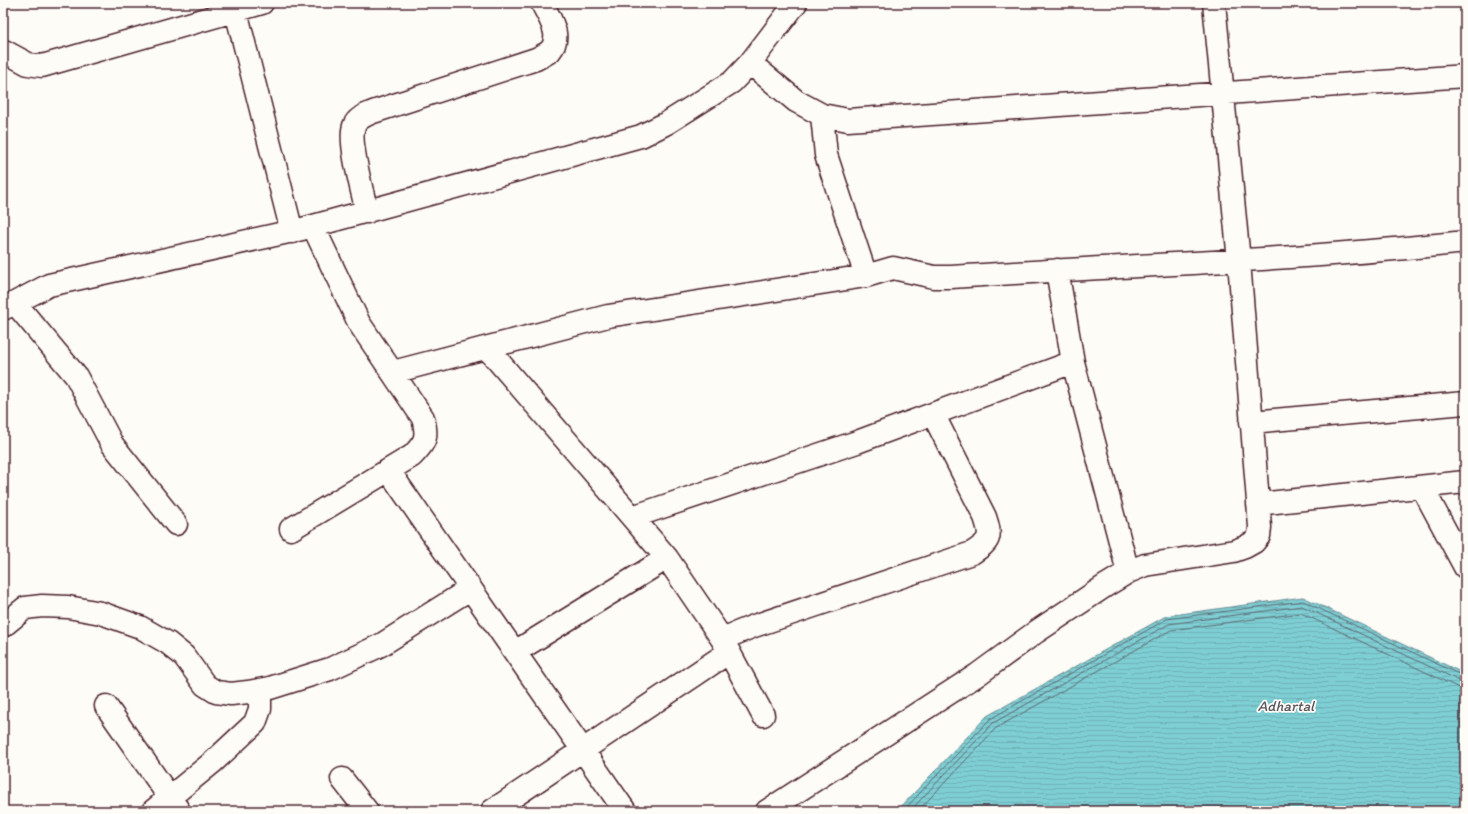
<svg xmlns="http://www.w3.org/2000/svg" width="1468" height="814" font-family="Itim,sans-serif">
  <style>
    .water { fill: url(#water-rules); stroke: #698990 }
    .lines { fill: none; stroke-linecap: round; stroke-linejoin: round }
    .shore { stroke: #5f656f; stroke-width: 1 }
    .minor-casing { stroke: #4a1f2b; stroke-width: 25 }
    .minor { stroke: #fdfcf7; stroke-width: 22 }
    .labels { text-anchor: middle; dominant-baseline: central; stroke-width: 3.5; stroke-linejoin: round; paint-order: stroke }
    .water-label { font-size: 15px; font-style: italic; fill: #5a545e; stroke: #fdfcf7 }
  </style>
  <defs>
    <pattern id="water-rules" width="6" height="5" patternUnits="userSpaceOnUse"><rect width="6" height="5" fill="#7ecfd4"/><path d="M0 2.5h6" fill="none" stroke="#6eb1b6"/></pattern>
  </defs>
  <rect width="100%" height="100%" fill="#fdfcf7"/>
  <filter id="ink" filterUnits="userSpaceOnUse"><feTurbulence type="fractalNoise" baseFrequency=".025" numOctaves="2"/><feDisplacementMap in="SourceGraphic" scale="8" xChannelSelector="R" yChannelSelector="G"/><feConvolveMatrix kernelMatrix="1 2 1 2 8 2 1 2 1" color-interpolation-filters="sRGB"/></filter>
  <g filter="url(#ink)">
    <path class="water" d="M 1303,597 L 1465,674 L 1465,811 L 897,811 L 987,716 L 1166,616 Z"/>
    <g class="lines">
      <path class="shore" d="M 903,811 L 990,719 L 1167,619 L 1303,601 L 1465,677
        M 910,811 L 993,723 L 1169,624 L 1302,606 L 1460,681 L 1465,682
        M 918,811 L 996,728 L 1171,630 L 1301,613 L 1457,687 L 1465,688"/>
      <g class="minor-casing">
        <path id="minor" d="M 236,11 L 292,232
          M 4,51 L 28,64 L 42,66 L 262,3
          M 750,63 L 796,101 L 822,115 L 848,120 L 1465,76
          M 822,115 L 826,155 L 866,276
          M 367,212 C 363,194 348,141 354,126 C 357,118 366,115 373,112 L 536,59 C 540,57 546,54 550,51 C 563,36 549,18 542,3
          M 1057,270 L 1073,362 L 1128,572
          M 15,303 L 76,376 L 112,444 L 176,524
          M 3,309 L 49,285 L 302,229 L 641,136 L 667,123 L 732,82 L 750,63 L 796,3
          M 487,348 L 667,558 L 722,639 L 763,715
          M 393,372 L 608,316 L 866,276 L 893,268 L 934,277 L 951,277 C 1123,265 1294,261 1465,242
          M 1251,422 L 1465,403
          M 389,471 L 625,811
          M 1422,487 L 1465,567
          M 1258,504 L 1465,482
          M 632,517 L 857,442 L 1073,362
          M 291,529 L 412,456 C 426,442 428,437 423,418 L 359,323 L 313,226
          M 3,626 L 25,608 L 42,606 L 68,607 L 101,613 L 140,627 L 168,643 L 184,656 L 205,685 L 216,692 L 231,694 L 248,692 L 270,688 L 330,669 L 381,645 L 470,589
          M 722,639 L 754,626 L 972,553 C 990,541 992,538 985,517 L 933,414
          M 515,652 L 667,558
          M 106,706 L 179,811
          M 342,779 L 367,811
          M 153,811 L 213,762 L 255,723 L 260,709 L 260,690
          M 492,811 L 729,652
          M 767,811 L 977,675 L 1036,632 L 1105,586 L 1128,572 L 1145,565 L 1234,551 L 1245,547 L 1254,542 L 1259,536 L 1260,527 L 1239,261 L 1214,3"/>
      </g>
      <use href="#minor" class="minor"/>
    </g>
  </g>
  <g class="labels">
    <g class="water-label">
      <text x="1286" y="706">Adhartal</text>
    </g>
  </g>
  <rect width="1468" height="814" fill="none" stroke="#fdfcf7" stroke-width="16"/>
  <rect x="8" y="8" width="1452" height="798" fill="none" stroke="#4a1f2b" stroke-width="1.5" filter="url(#ink)"/>
</svg>
